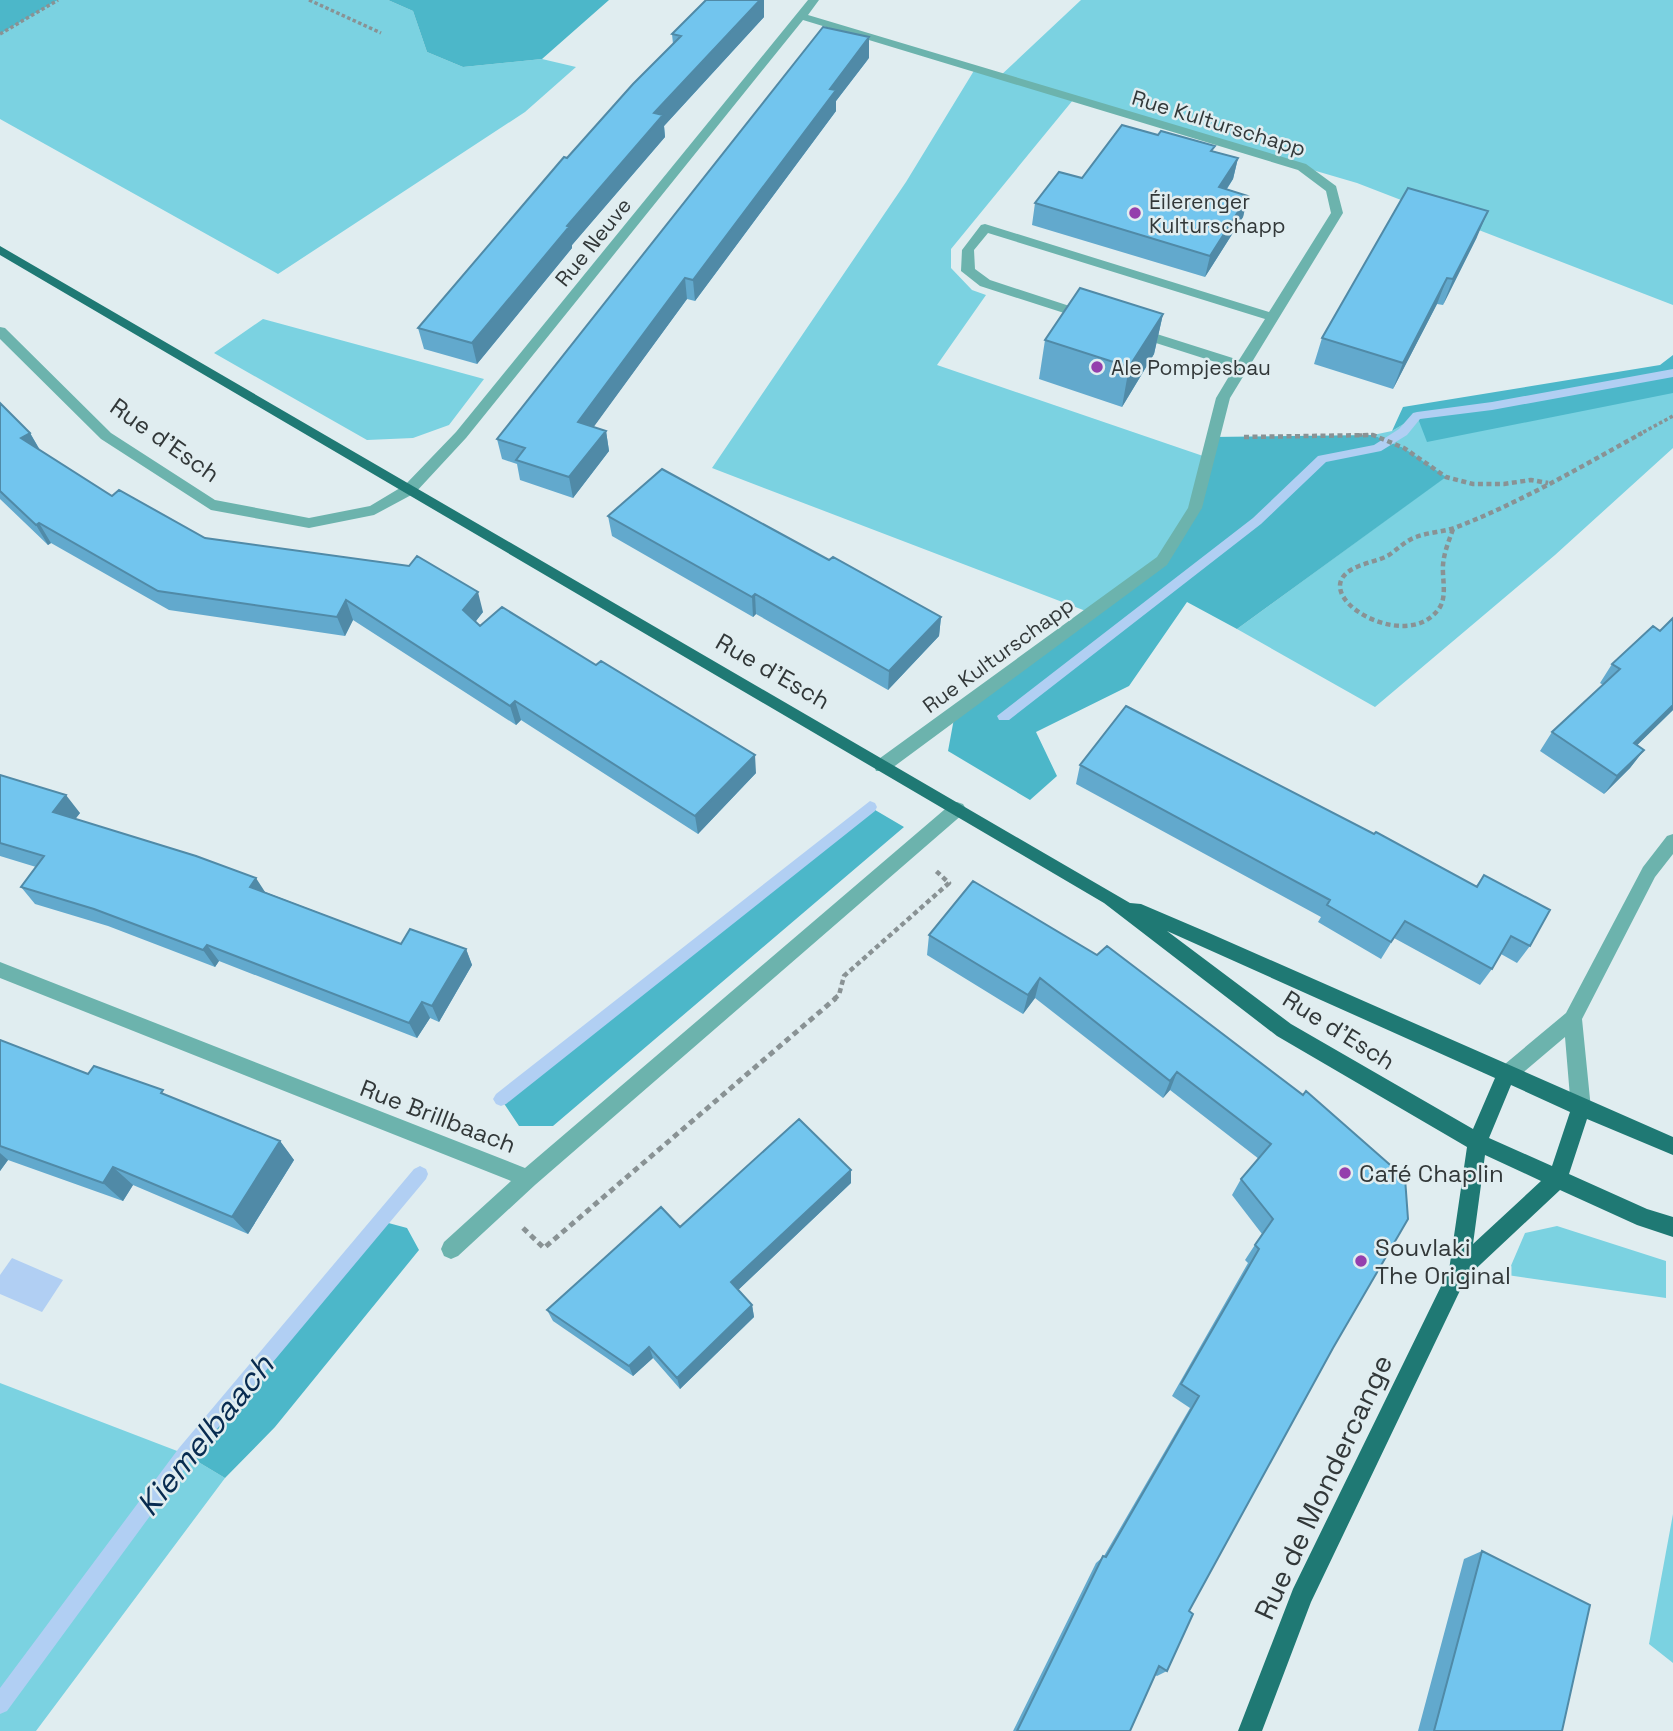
<svg xmlns="http://www.w3.org/2000/svg" width="1673" height="1731" font-family="'Space Grotesk',sans-serif">
  <style>
    .green { fill: #7bd2e1 }
    .forest { fill: #4cb7c9 }
    .water { fill: #b1cff3 }
    .lines { fill: none; stroke-linecap: round; stroke-linejoin: round }
    .stream { fill: #b1cff3; fill-rule: evenodd }
    .path-far2 { stroke: #899294; stroke-width: 3.5; stroke-dasharray: 3.5 2.5; stroke-linecap: butt }
    .path-far1 { stroke: #899294; stroke-width: 4.5; stroke-dasharray: 5 3.5; stroke-linecap: butt }
    .path { stroke: #899294; stroke-width: 5; stroke-dasharray: 6 4.5; stroke-linecap: butt }
    .minor { fill: #6cb3ad; fill-rule: evenodd }
    .major { fill: #1f7974; fill-rule: evenodd }
    .wall { fill: #62a9cd }
    .shaded-wall { fill: #508aa7 }
    .building { fill: #72c5ee; stroke: #508aa7; stroke-width: 2 }
    .poi-dot { fill: #943fad; stroke: #e0edf0; stroke-width: 2.5 }
    .labels { text-anchor: middle; dominant-baseline: central; stroke-width: 5; stroke-linejoin: round; paint-order: stroke }
    .far-street-label { font-size: 21px; fill: #323839; stroke: #e0edf0 }
    .far-poi-label { font-size: 21px; fill: #323839; stroke: #e0edf0; text-anchor: start }
    .street-label { font-size: 24px; fill: #323839; stroke: #e0edf0 }
    .poi-label { font-size: 24px; fill: #323839; stroke: #e0edf0; text-anchor: start }
    .near-street-label { font-size: 28px; fill: #323839; stroke: #e0edf0 }
    .near-water-label { font-size: 32px; font-style: italic; fill: #082b50; stroke: #e0edf0 }
  </style>
  <rect width="100%" height="100%" fill="#e0edf0"/>
  <path class="green" d="M 58,0 L 388,0 L 413,11 L 427,52 L 463,67 L 542,59 L 576,67 L 525,112 L 278,274 L 0,119 L 0,34 Z
    M 1081,0 L 1673,0 L 1673,305 L 1357,183 L 1073,100 L 951,249 L 951,268 L 972,290 L 986,295 L 937,365 L 1206,457 L 1195,508 L 1162,561 L 1091,613 L 712,468 L 906,182 L 975,69 L 999,77 Z
    M 263,319 L 484,379 L 449,425 L 413,438 L 367,440 L 214,353 Z
    M 1673,373 L 1673,448 L 1555,555 L 1375,707 L 1237,629 L 1445,477 L 1404,448 L 1373,435 L 1392,431 L 1417,416 Z
    M 1557,1226 L 1666,1261 L 1666,1298 L 1507,1275 L 1525,1233 Z
    M 0,1383 L 185,1454 L 225,1478 L 36,1731 L 0,1731 Z
    M 1673,1514 L 1673,1663 L 1649,1644 Z"/>
  <path class="forest" d="M 0,0 L 58,0 L 0,34 Z
    M 388,0 L 609,0 L 542,59 L 463,67 L 427,52 L 413,11 Z
    M 1673,355 L 1673,393 L 1427,442 L 1417,416 L 1392,431 L 1403,407 L 1660,365 Z
    M 1373,435 L 1404,448 L 1446,477 L 1237,629 L 1187,602 L 1129,686 L 1036,732 L 1057,776 L 1030,800 L 948,751 L 955,713 L 1162,561 L 1195,508 L 1212,437 Z
    M 870,807 L 904,827 L 553,1126 L 519,1126 L 501,1099 Z
    M 381,1221 L 407,1228 L 419,1250 L 275,1427 L 225,1478 L 185,1454 Z"/>
  <path class="water" d="M 12,1258 L 63,1280 L 42,1312 L 0,1294 L 0,1275 Z"/>
  <g class="lines">
    <path class="stream" d="M 1673,369 L 1673,377 L 1492,410 L 1420,419 L 1407,435 L 1381,451 L 1326,462 L 1261,524 L 1009,720 L 999,720 L 997,716 L 1253,518 L 1318,456 L 1374,445 L 1399,429 L 1413,413 L 1417,412 L 1492,402 Z
      M 870,801 L 875,803 L 877,807 L 875,811 L 506,1104 L 501,1106 L 496,1104 L 493,1099 L 496,1094 Z
      M 420,1166 L 426,1169 L 428,1174 L 426,1179 L 191,1460 L 7,1711 L 0,1714 L 0,1688 L 179,1448 L 414,1169 Z"/>
    <path class="path-far2" d="M 309,0 L 381,33
      M 0,34 L 58,0
      M 1359,435 L 1374,435
      M 1638,435 L 1673,416"/>
    <path class="path-far1" d="M 1244,437 L 1373,435 L 1404,448 L 1446,477 L 1473,484 L 1504,484 L 1531,480 L 1548,483
      M 1453,529 C 1449,541 1444,552 1443,565 C 1442,578 1447,595 1440,607 C 1407,659 1296,590 1359,566 C 1369,562 1380,560 1389,555 C 1398,549 1405,541 1416,537 C 1429,532 1444,532 1457,527 C 1521,502 1581,467 1642,433
      M 834,999 L 839,995 L 844,976 L 949,883 L 935,870"/>
    <path class="path" d="M 523,1228 L 544,1248 L 836,998"/>
    <path class="minor" d="M 808,0 L 819,0 L 808,15 L 1306,164 L 1336,186 L 1343,213 L 1230,398 L 1202,508 L 1167,565 L 888,771 L 876,771 L 874,766 L 876,761 L 1157,557 L 1188,508 L 1216,398 L 1234,368 L 1131,335 L 1131,329 L 1141,329 L 1239,360 L 1265,319 L 988,233 L 974,250 L 975,269 L 990,280 L 1094,314 L 1094,320 L 1089,321 L 980,286 L 961,271 L 962,250 L 981,225 L 985,224 L 1269,312 L 1331,213 L 1326,191 L 1298,170 L 803,20 L 466,438 L 415,493 L 374,515 L 309,528 L 211,510 L 101,439 L 0,339 L 0,327 L 5,328 L 111,433 L 215,500 L 309,518 L 370,506 L 405,485 L 456,432 Z
      M 957,802 L 963,804 L 966,809 L 963,814 L 535,1185 L 458,1256 L 451,1259 L 444,1256 L 441,1249 L 444,1242 L 511,1181 L 0,978 L 0,962 L 525,1168 L 951,804 Z
      M 1673,834 L 1673,854 L 1655,877 L 1582,1019 L 1591,1109 L 1588,1115 L 1581,1118 L 1574,1115 L 1571,1109 L 1565,1037 L 1513,1081 L 1506,1084 L 1499,1081 L 1496,1075 L 1499,1069 L 1566,1013 L 1643,867 L 1667,836 Z"/>
    <path class="major" d="M 0,246 L 1130,903 L 1141,904 L 1209,933 L 1673,1137 L 1673,1155 L 1587,1119 L 1569,1174 L 1647,1209 L 1673,1217 L 1673,1237 L 1637,1225 L 1560,1190 L 1466,1278 L 1311,1602 L 1262,1731 L 1238,1731 L 1293,1589 L 1449,1270 L 1467,1147 L 1277,1036 L 1104,903 L 0,255 ZM 1167,931 L 1495,1078 L 1473,1129 L 1291,1024 ZM 1511,1085 L 1570,1112 L 1552,1166 L 1489,1138 ZM 1485,1155 L 1541,1181 L 1473,1244 Z"/>
  </g>
  <path class="wall" d="M 706,0 L 764,0 L 764,17 L 664,126 L 665,137 L 572,245 L 572,248 L 477,364 L 424,349 L 418,328 L 567,158 L 673,44 L 672,34 Z
    M 869,58 L 836,101 L 836,111 L 695,301 L 687,299 L 593,427 L 606,431 L 609,451 L 573,498 L 520,480 L 517,464 L 502,459 L 497,439 Z
    M 1213,151 L 1238,158 L 1233,179 L 1227,189 L 1248,196 L 1243,217 L 1205,277 L 1032,225 L 1035,203 Z
    M 1477,237 L 1443,305 L 1437,304 L 1393,389 L 1314,364 L 1322,338 Z
    M 1163,314 L 1154,354 L 1122,407 L 1039,379 L 1045,340 Z
    M 0,403 L 30,433 L 40,450 L 112,496 L 205,538 L 483,612 L 475,622 L 480,626 L 756,773 L 698,834 L 521,720 L 516,725 L 353,620 L 345,636 L 169,610 L 51,543 L 48,545 L 0,499 Z
    M 608,516 L 829,560 L 941,617 L 939,636 L 888,690 L 756,614 L 753,617 L 612,536 Z
    M 1673,618 L 1673,710 L 1637,745 L 1644,750 L 1630,768 L 1604,794 L 1540,751 L 1552,732 L 1603,685 L 1600,683 L 1612,664 L 1660,631 Z
    M 1080,765 L 1476,886 L 1484,875 L 1530,946 L 1517,963 L 1501,954 L 1492,969 L 1480,985 L 1394,938 L 1381,959 L 1318,922 L 1321,917 L 1076,784 Z
    M 0,775 L 80,813 L 75,819 L 401,944 L 466,949 L 472,965 L 439,1022 L 430,1018 L 417,1038 L 219,961 L 215,967 L 108,926 L 35,904 L 21,887 L 36,867 L 0,856 Z
    M 973,881 L 1303,1095 L 1333,1348 L 1189,1611 L 1167,1671 L 1157,1676 L 1155,1675 L 1130,1731 L 1013,1731 L 1096,1563 L 1104,1556 L 1190,1408 L 1172,1396 L 1248,1263 L 1245,1260 L 1262,1234 L 1232,1195 L 1241,1179 L 1259,1159 L 1170,1090 L 1163,1098 L 1035,998 L 1023,1014 L 927,955 L 929,935 Z
    M 0,1040 L 88,1074 L 169,1096 L 280,1141 L 294,1160 L 248,1234 L 133,1185 L 123,1201 L 8,1160 L 0,1171 Z
    M 851,1183 L 738,1290 L 752,1305 L 754,1317 L 680,1389 L 653,1358 L 633,1376 L 553,1321 L 547,1310 L 680,1227 Z
    M 1482,1551 L 1562,1731 L 1418,1731 L 1464,1559 Z"/>
  <path class="shaded-wall" d="M 760,0 L 764,0 L 764,17 L 664,126 L 665,137 L 572,245 L 572,248 L 477,364 L 472,343 L 567,226 L 654,113 Z
    M 869,37 L 869,58 L 836,101 L 836,111 L 695,301 L 693,280 L 830,89 Z
    M 1238,158 L 1233,179 L 1214,208 L 1219,187 Z
    M 1248,196 L 1243,217 L 1205,277 L 1210,256 Z
    M 1488,211 L 1477,237 L 1443,305 L 1453,279 Z
    M 685,278 L 687,299 L 582,443 L 578,422 Z
    M 1447,278 L 1437,304 L 1393,389 L 1403,363 Z
    M 1163,314 L 1154,354 L 1122,407 L 1129,367 Z
    M 606,431 L 609,451 L 573,498 L 569,477 Z
    M 30,433 L 42,454 L 21,438 Z
    M 39,523 L 51,543 L 48,545 L 36,525 Z
    M 478,592 L 483,612 L 469,630 L 463,610 Z
    M 755,594 L 756,614 L 753,617 L 752,597 Z
    M 346,600 L 353,620 L 345,636 L 337,617 Z
    M 941,617 L 939,636 L 888,690 L 889,671 Z
    M 515,701 L 521,720 L 516,725 L 510,706 Z
    M 1673,705 L 1673,710 L 1620,762 L 1634,743 Z
    M 1644,750 L 1630,768 L 1604,794 L 1617,776 Z
    M 755,755 L 756,773 L 698,834 L 695,816 Z
    M 66,795 L 80,813 L 67,830 L 53,812 Z
    M 256,878 L 267,895 L 250,887 Z
    M 207,945 L 219,961 L 215,967 L 203,950 Z
    M 466,949 L 472,965 L 439,1022 L 432,1006 Z
    M 1040,978 L 1035,998 L 1023,1014 L 1028,995 Z
    M 422,1002 L 430,1018 L 417,1038 L 409,1023 Z
    M 1177,1072 L 1170,1090 L 1163,1098 L 1170,1081 Z
    M 280,1141 L 294,1160 L 248,1234 L 232,1217 Z
    M 0,1153 L 8,1160 L 0,1171 Z
    M 113,1167 L 133,1185 L 123,1201 L 103,1183 Z
    M 851,1170 L 851,1183 L 734,1294 L 731,1282 Z
    M 752,1305 L 754,1317 L 680,1389 L 677,1378 Z
    M 649,1347 L 653,1358 L 633,1376 L 629,1366 Z"/>
  <path class="building" d="M 706,0 L 760,0 L 654,113 L 663,115 L 567,226 L 569,227 L 472,343 L 418,328 L 564,157 L 567,158 L 633,84 L 681,36 L 672,34 Z
    M 823,27 L 869,37 L 830,89 L 836,90 L 693,280 L 685,278 L 578,422 L 606,431 L 569,477 L 516,460 L 525,448 L 497,439 Z
    M 1122,125 L 1158,135 L 1161,131 L 1215,146 L 1211,151 L 1238,158 L 1219,187 L 1248,196 L 1210,256 L 1035,203 L 1059,172 L 1082,178 Z
    M 1408,188 L 1488,211 L 1453,279 L 1447,278 L 1403,363 L 1322,338 Z
    M 1080,288 L 1163,314 L 1129,367 L 1045,340 Z
    M 0,403 L 30,433 L 21,438 L 112,496 L 119,490 L 205,538 L 409,566 L 417,556 L 478,592 L 463,610 L 480,626 L 502,607 L 596,665 L 601,661 L 755,755 L 695,816 L 515,701 L 510,706 L 346,600 L 337,617 L 158,591 L 39,523 L 36,525 L 0,491 Z
    M 662,469 L 829,560 L 833,557 L 941,617 L 889,671 L 755,594 L 752,597 L 608,516 Z
    M 1673,618 L 1673,705 L 1634,743 L 1644,750 L 1617,776 L 1552,732 L 1620,669 L 1612,664 L 1653,626 L 1660,631 Z
    M 1126,706 L 1374,834 L 1376,832 L 1477,887 L 1484,875 L 1550,910 L 1530,946 L 1511,936 L 1492,969 L 1405,921 L 1391,942 L 1327,905 L 1330,900 L 1080,765 Z
    M 0,775 L 66,795 L 53,812 L 196,856 L 256,878 L 250,887 L 401,944 L 410,929 L 466,949 L 432,1006 L 422,1002 L 409,1023 L 207,945 L 203,950 L 94,909 L 21,887 L 44,856 L 0,843 Z
    M 973,881 L 1097,955 L 1107,946 L 1303,1095 L 1306,1091 L 1405,1178 L 1408,1219 L 1333,1348 L 1189,1611 L 1193,1614 L 1167,1671 L 1159,1666 L 1130,1731 L 1017,1731 L 1103,1556 L 1106,1557 L 1199,1396 L 1181,1384 L 1259,1249 L 1255,1245 L 1273,1219 L 1241,1179 L 1271,1144 L 1177,1072 L 1170,1081 L 1040,978 L 1028,995 L 929,935 Z
    M 0,1040 L 88,1074 L 94,1066 L 163,1090 L 161,1093 L 280,1141 L 232,1217 L 113,1167 L 103,1183 L 0,1146 Z
    M 799,1119 L 851,1170 L 731,1282 L 752,1305 L 677,1378 L 649,1347 L 629,1366 L 547,1310 L 661,1207 L 680,1227 Z
    M 1482,1551 L 1590,1605 L 1562,1731 L 1434,1731 Z"/>
  <g class="poi-dot">
    <circle cx="1135" cy="213" r="7"/>
    <circle cx="1097" cy="367" r="7"/>
    <circle cx="1345" cy="1173" r="7"/>
    <circle cx="1361" cy="1261" r="7"/>
  </g>
  <g class="labels">
    <g class="far-street-label">
      <text transform="translate(1219 123) rotate(17)">Rue Kulturschapp</text>
      <text transform="translate(593 242) rotate(-51)">Rue Neuve</text>
      <text transform="translate(998 655) rotate(-36)">Rue Kulturschapp</text>
    </g>
    <g class="far-poi-label">
      <text x="1149" y="201">Éilerenger<tspan x="1149" dy="24">Kulturschapp</tspan></text>
      <text x="1111" y="367">Ale Pompjesbau</text>
    </g>
    <g class="street-label">
      <text transform="translate(165 440) rotate(35)">Rue d'Esch</text>
      <text transform="translate(773 671) rotate(30)">Rue d'Esch</text>
      <text transform="translate(1339 1030) rotate(32)">Rue d'Esch</text>
      <text transform="translate(438 1116) rotate(21)">Rue Brillbaach</text>
    </g>
    <g class="poi-label">
      <text x="1359" y="1173">Café Chaplin</text>
      <text x="1375" y="1247">Souvlaki<tspan x="1375" dy="28">The Original</tspan></text>
    </g>
    <g class="near-street-label">
      <text transform="translate(1323 1487) rotate(-65)">Rue de Mondercange</text>
    </g>
    <g class="near-water-label">
      <text transform="translate(205 1435) rotate(-51)">Kiemelbaach</text>
    </g>
  </g>
</svg>
